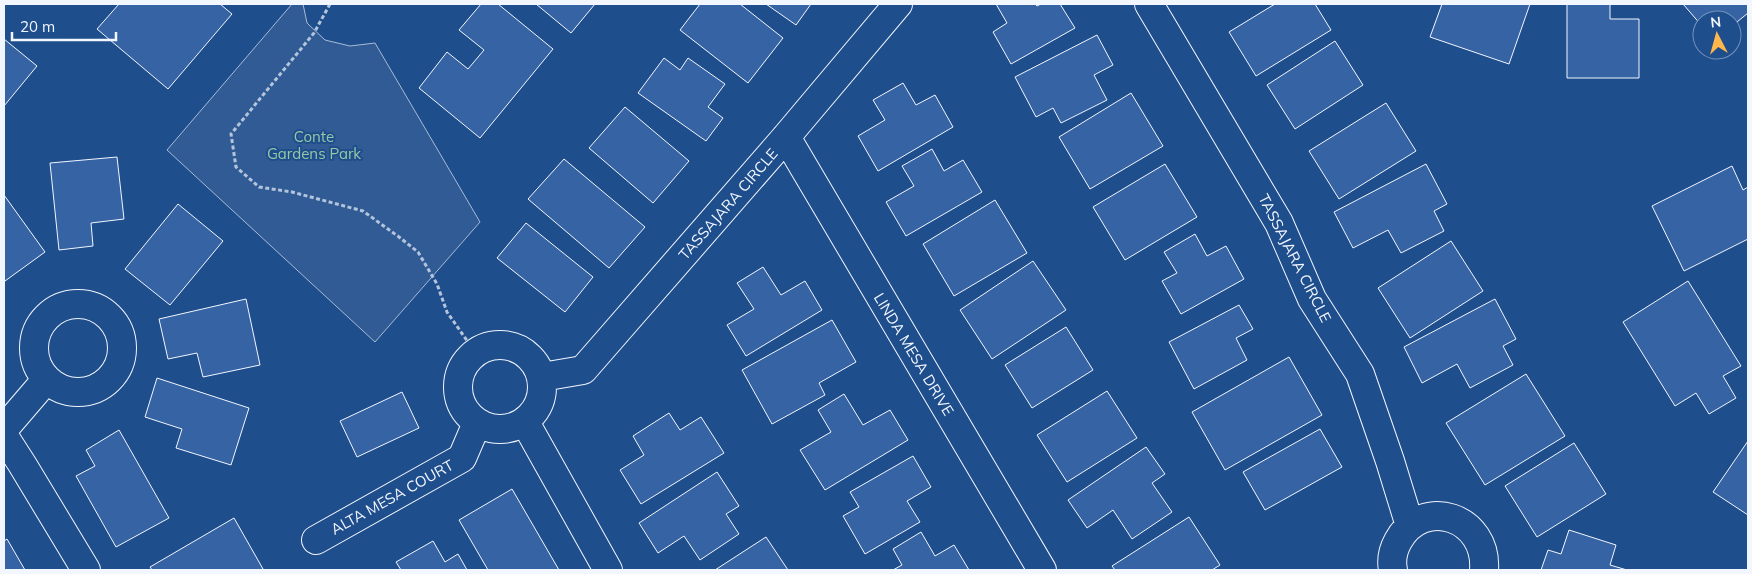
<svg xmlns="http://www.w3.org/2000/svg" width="1752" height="574" font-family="Mulish,sans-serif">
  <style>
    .green { fill: #305b95; stroke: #a8bbd7 }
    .building { fill: #3563a3; stroke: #f2f6ff }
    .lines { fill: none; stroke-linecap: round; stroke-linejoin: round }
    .street-casing { stroke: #f2f6ff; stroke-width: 30 }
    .path { stroke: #b3c4dc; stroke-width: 3; stroke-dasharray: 4 2.5; stroke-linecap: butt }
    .street { stroke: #1f4e8c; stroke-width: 28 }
    .labels { text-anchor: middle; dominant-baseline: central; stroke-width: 4; stroke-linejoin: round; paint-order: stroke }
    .park-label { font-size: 15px; fill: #97c8a6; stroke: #1f4e8c }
    .street-label { font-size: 15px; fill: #f2f6ff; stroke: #1f4e8c }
  </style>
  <rect width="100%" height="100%" fill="#1f4e8c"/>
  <path class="green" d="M 292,4 L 303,4 L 307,23 L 325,40 L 350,46 L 375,43 L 480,222 L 375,342 L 167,150 Z"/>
  <path class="building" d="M 119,4 L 220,4 L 232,14 L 168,89 L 97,29 Z
    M 481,4 L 498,4 L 553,49 L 480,138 L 419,88 L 447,52 L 468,69 L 484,50 L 459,30 Z
    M 536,4 L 595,4 L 571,33 Z
    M 700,4 L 740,4 L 783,38 L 748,83 L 680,30 Z
    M 766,4 L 811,4 L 796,25 Z
    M 996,4 L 1035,4 L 1037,6 L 1041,4 L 1060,4 L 1075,28 L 1011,64 L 993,32 L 1007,23 Z
    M 1275,4 L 1315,4 L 1331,30 L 1256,76 L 1229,32 Z
    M 1442,4 L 1530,4 L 1509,64 L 1430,37 Z
    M 1567,4 L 1610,4 L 1610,19 L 1639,19 L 1639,78 L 1567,78 Z
    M 1683,4 L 1748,4 L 1748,13 L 1732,26 L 1732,20 L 1702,20 L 1702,26 Z
    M 1097,35 L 1113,65 L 1094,75 L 1107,100 L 1061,123 L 1053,108 L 1036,117 L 1015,77 Z
    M 4,39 L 37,66 L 4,106 Z
    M 1335,41 L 1363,85 L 1295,129 L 1267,85 Z
    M 664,58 L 680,70 L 688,58 L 725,84 L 708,107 L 723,118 L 706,141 L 638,93 Z
    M 903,83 L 916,105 L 935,95 L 953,127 L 878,171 L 858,136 L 885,120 L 873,100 Z
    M 1131,93 L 1163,146 L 1090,189 L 1059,137 Z
    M 1386,103 L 1416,151 L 1339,199 L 1309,151 Z
    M 625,107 L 689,161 L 653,203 L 589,148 Z
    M 932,149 L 944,171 L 963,160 L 982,192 L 906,236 L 886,202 L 914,186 L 902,166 Z
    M 117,157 L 124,219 L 91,223 L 93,246 L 59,250 L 50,163 Z
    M 564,159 L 645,227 L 609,268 L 528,199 Z
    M 1165,164 L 1197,217 L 1125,260 L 1093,207 Z
    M 1426,164 L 1447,204 L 1434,211 L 1444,231 L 1401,253 L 1388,230 L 1353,248 L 1334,212 Z
    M 1732,166 L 1743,190 L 1748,187 L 1748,239 L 1684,271 L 1652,206 Z
    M 4,195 L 45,252 L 5,281 L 4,279 Z
    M 995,200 L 1027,253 L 954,296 L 923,244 Z
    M 178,204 L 223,241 L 170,305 L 125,269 Z
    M 526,223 L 593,277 L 565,312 L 497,258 Z
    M 1195,234 L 1207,256 L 1226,246 L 1244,279 L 1181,314 L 1162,281 L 1177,273 L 1164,252 Z
    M 1451,241 L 1483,291 L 1410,338 L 1378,288 Z
    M 1033,261 L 1066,310 L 992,359 L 960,310 Z
    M 763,267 L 781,295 L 805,281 L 822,310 L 746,356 L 727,325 L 754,309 L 737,283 Z
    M 1688,281 L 1741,366 L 1723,376 L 1736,398 L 1709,414 L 1696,393 L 1675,406 L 1623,322 Z
    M 246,299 L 260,365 L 203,377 L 197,353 L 168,359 L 159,319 Z
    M 1495,299 L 1516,339 L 1503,346 L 1513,365 L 1470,388 L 1457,364 L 1422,383 L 1404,347 Z
    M 1239,305 L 1253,329 L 1236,338 L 1247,360 L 1194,389 L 1169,342 Z
    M 832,320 L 856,362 L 819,383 L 825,395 L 772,424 L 742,370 Z
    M 1066,327 L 1093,370 L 1032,408 L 1005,365 Z
    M 1289,357 L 1322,415 L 1225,470 L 1192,412 Z
    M 1526,374 L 1565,436 L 1485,485 L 1446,423 Z
    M 157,378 L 249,408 L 231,465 L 176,448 L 182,429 L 145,417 Z
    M 1107,391 L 1137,438 L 1067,482 L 1037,435 Z
    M 402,392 L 419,428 L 357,457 L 340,421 Z
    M 844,394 L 863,425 L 890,410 L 908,440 L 825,490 L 800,450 L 831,432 L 818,410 Z
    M 669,413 L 680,430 L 701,417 L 724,453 L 641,504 L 620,470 L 644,455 L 633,436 Z
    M 1320,429 L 1342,467 L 1265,510 L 1243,472 Z
    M 119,430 L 169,518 L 116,547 L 76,476 L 95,466 L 86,450 Z
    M 1748,441 L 1748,515 L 1713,492 Z
    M 1574,443 L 1606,494 L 1537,537 L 1505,486 Z
    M 1146,447 L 1165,474 L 1152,483 L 1172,512 L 1132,539 L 1113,510 L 1087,528 L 1068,500 Z
    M 913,456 L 931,487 L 907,501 L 920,522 L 865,554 L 843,516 L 859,507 L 850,492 Z
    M 717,472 L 739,506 L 726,514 L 739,534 L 700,560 L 684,536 L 658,553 L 639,523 Z
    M 512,489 L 559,570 L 488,570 L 459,520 Z
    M 1189,517 L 1220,565 L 1212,570 L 1115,570 L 1112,566 Z
    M 234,518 L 263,569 L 260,570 L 152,570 L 150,567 Z
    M 1569,530 L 1616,545 L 1610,565 L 1627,570 L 1541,570 L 1548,550 L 1561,554 Z
    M 921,532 L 935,556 L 954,545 L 969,570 L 893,570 L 902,565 L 893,549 Z
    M 766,537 L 788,570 L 715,570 Z
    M 7,539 L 25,570 L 4,570 L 4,541 Z
    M 433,541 L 445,562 L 458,554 L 467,570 L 401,570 L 396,562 Z"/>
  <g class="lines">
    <g class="street-casing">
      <path id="street" d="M 1149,4 L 1279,223 L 1312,299 L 1360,374 L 1390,461 L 1410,526
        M 786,137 L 1042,570
        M34 348a44 44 0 1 1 88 0a44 44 0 1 1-88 0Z
        M458 387a42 42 0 1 1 84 0a42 42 0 1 1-84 0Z
        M 542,377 L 583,370 L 786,137 L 898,4
        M 525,422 L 608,570
        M 4,429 L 46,380
        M 4,436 L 22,464 L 86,570
        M 316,540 L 462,458 L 477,423
        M 1393,570 C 1391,560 1393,550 1398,541 C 1423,495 1488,517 1484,570"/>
    </g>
    <path class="path" d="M 330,4 L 314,33 L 231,134 L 236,167 L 259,187 L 292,192 L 363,211 L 399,237 L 418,252 L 437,284 L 447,312 L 475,352"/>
    <use href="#street" class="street"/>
  </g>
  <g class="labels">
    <g class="park-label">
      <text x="314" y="136">Conte<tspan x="314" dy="17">Gardens Park</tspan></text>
    </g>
    <g class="street-label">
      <text transform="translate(728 204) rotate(-49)">TASSAJARA CIRCLE</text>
      <text transform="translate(1295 258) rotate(63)">TASSAJARA CIRCLE</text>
      <text transform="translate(914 354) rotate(59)">LINDA MESA DRIVE</text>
      <text transform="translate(392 497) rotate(-29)">ALTA MESA COURT</text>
    </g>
  </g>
  <rect width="1752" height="574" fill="none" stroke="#f2f6ff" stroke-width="10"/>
  <g transform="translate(1717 35) rotate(354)"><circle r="24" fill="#1f4e8c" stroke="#7391ba"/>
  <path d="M0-4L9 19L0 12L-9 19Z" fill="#ffb74d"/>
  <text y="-8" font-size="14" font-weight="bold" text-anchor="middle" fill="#f2f6ff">N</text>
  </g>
  <path d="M12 32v8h104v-8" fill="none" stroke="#f2f6ff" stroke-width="2.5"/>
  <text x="20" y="32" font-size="15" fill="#f2f6ff" stroke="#1f4e8c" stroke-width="4" paint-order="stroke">20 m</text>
</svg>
